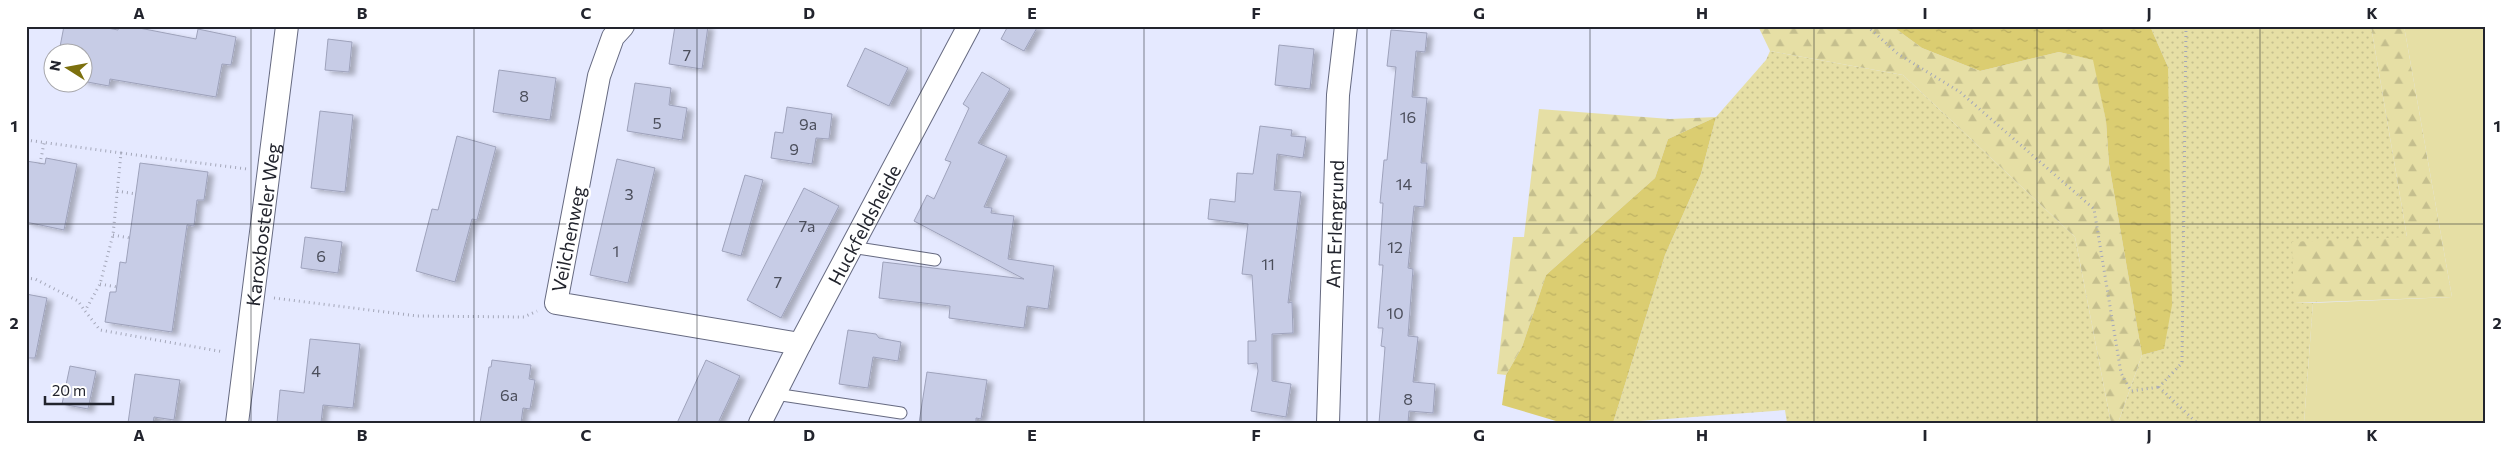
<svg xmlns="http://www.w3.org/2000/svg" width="2511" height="449" font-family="Commissioner,sans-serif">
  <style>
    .green { fill: url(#green-dots) }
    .forest { fill: url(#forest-firs) }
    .pitch { fill: #e6dfa5 }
    .water { fill: url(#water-ripples) }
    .building { fill: #c7cce6; stroke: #9ea2bb; filter: url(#shadow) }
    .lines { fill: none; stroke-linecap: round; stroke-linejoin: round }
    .service-casing { stroke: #666a81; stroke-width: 13 }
    .minor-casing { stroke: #666a81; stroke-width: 24 }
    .path { stroke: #a4a7b9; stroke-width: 3; stroke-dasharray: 1 4; stroke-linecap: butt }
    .service { stroke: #fff; stroke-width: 11 }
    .minor { stroke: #fff; stroke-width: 22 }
    .grid { fill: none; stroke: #22242d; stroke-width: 1; stroke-opacity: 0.55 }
    .labels { text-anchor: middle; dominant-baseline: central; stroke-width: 5; stroke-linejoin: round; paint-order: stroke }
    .number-label { font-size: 16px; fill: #4b4e5b }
    .street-label { font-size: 19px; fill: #22242d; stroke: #fff }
    .neatline { fill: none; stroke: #22242d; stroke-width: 2 }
    .grid-label { font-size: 16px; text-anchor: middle; font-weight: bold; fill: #22242d }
  </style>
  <defs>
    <pattern id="green-dots" width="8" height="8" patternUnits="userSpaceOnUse" patternTransform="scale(1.25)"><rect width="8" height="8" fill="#e6dfa5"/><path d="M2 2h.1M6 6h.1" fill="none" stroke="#c5bf8e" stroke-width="1.8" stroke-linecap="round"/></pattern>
    <pattern id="forest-firs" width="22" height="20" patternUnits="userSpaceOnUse" patternTransform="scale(1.25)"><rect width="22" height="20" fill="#e6dfa5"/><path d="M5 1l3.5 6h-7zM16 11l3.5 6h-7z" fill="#c5bf8e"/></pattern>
    <pattern id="water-ripples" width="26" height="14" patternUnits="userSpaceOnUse" patternTransform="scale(1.25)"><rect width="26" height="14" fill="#dbcd71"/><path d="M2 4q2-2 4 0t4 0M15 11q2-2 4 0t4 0" fill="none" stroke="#bcb062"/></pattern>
    <filter id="shadow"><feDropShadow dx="5.5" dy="3" stdDeviation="2.5" flood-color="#0004"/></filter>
  </defs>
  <rect width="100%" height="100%" fill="#e5e9ff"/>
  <path class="green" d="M 2150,26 L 2371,26 L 2407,237 L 2294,303 L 2313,303 L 2304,423 L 2118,423 L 2142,355 L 2164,349 L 2168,67 Z
    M 1770,51 L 1903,75 L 2075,237 L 2111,423 L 1787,423 L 1785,410 L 1613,423 L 1665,255 L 1701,174 L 1716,117 L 1766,60 Z"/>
  <path class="forest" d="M 1758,26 L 1892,26 L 1922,48 L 1980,71 L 2059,52 L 2094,60 L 2106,121 L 2109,164 L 2142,355 L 2118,423 L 2111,423 L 2075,237 L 1903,75 L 1770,51 Z
    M 2371,26 L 2404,26 L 2452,297 L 2294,303 L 2292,242 L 2407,237 Z
    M 1539,109 L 1670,119 L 1716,117 L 1668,139 L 1655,178 L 1546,275 L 1522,347 L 1506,375 L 1497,374 L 1513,237 L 1524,237 Z"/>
  <path class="pitch" d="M 2404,26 L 2485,26 L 2485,423 L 2304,423 L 2313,303 L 2452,297 Z"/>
  <path class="water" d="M 1892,26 L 2150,26 L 2168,67 L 2172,305 L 2164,349 L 2142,355 L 2109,164 L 2106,121 L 2093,60 L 2059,52 L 1980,71 L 1922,48 Z
    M 1716,117 L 1701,174 L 1665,255 L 1613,423 L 1556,421 L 1502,405 L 1506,375 L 1522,347 L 1546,275 L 1655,178 L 1668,139 Z"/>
  <path class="building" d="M 64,26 L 97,26 L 118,30 L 119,26 L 129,26 L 196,39 L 198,29 L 236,37 L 231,65 L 222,64 L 216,97 L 110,79 L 109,86 L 82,81 L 82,52 L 59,52 Z
    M 675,26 L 708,26 L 702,69 L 669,64 Z
    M 1008,26 L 1038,26 L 1024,51 L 1001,39 Z
    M 1391,30 L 1427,33 L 1425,52 L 1416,51 L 1412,97 L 1427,98 L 1421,163 L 1427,163 L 1424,207 L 1414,206 L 1408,268 L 1413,269 L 1408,336 L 1418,337 L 1413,382 L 1435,384 L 1433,413 L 1409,411 L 1408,423 L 1379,423 L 1385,347 L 1381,346 L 1383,328 L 1378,328 L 1383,265 L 1379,265 L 1383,203 L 1380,203 L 1384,160 L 1387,160 L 1396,67 L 1387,66 Z
    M 328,39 L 352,42 L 349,72 L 325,70 Z
    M 1279,45 L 1314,49 L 1310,89 L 1275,85 Z
    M 865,48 L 908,68 L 889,106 L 847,86 Z
    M 499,70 L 556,78 L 550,120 L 493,112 Z
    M 982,72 L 1010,89 L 978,143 L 1007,156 L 984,207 L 992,208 L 991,213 L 1014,216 L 1008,259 L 1054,266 L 1048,309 L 1027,306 L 1024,328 L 949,318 L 950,306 L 879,298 L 883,262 L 1024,279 L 914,221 L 927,195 L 934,199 L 951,162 L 945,160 L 969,108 L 963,104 Z
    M 635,83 L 671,88 L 669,105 L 687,108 L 682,140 L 627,131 Z
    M 787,107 L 832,114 L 829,139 L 816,138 L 812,164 L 771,158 L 775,132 L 783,133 Z
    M 320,111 L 353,115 L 345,192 L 311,188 Z
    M 1260,126 L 1292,130 L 1291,136 L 1306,137 L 1303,158 L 1277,154 L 1274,190 L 1301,192 L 1288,303 L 1292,302 L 1293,333 L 1272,334 L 1272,381 L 1291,384 L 1286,417 L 1251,411 L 1258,371 L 1257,363 L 1248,364 L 1248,341 L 1256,341 L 1252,275 L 1242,274 L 1248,224 L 1208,219 L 1210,199 L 1235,202 L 1237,173 L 1253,174 Z
    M 457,136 L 496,147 L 477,220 L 472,219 L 455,282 L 416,271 L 432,209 L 438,210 Z
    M 46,158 L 77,164 L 64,230 L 26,222 L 26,161 L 45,164 Z
    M 617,159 L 655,168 L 628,283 L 590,275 Z
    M 140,163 L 208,172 L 204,200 L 197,200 L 194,226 L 187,225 L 172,332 L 105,322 L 110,292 L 116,292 L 120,262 L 126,263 Z
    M 745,175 L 763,180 L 741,256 L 722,251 Z
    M 804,188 L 839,206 L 781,318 L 747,300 Z
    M 305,237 L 342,242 L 338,273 L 301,268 Z
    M 26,294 L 47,298 L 35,358 L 26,358 Z
    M 848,330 L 876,334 L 879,338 L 901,342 L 898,361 L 873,357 L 868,388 L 839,384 Z
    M 310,339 L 360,344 L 353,408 L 323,405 L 321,423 L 277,423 L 280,390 L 304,393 Z
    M 492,360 L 531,365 L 529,379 L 535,380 L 530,409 L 523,408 L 521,423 L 480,423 L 489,367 L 491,367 Z
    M 706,360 L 740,376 L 718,423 L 677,423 Z
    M 70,366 L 96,371 L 88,409 L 62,404 Z
    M 927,372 L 987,380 L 981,419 L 976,418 L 976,423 L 919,423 Z
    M 135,374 L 180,380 L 174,420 L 154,417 L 153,423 L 128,423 Z"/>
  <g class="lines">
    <g class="service-casing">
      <path id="service" d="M 851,247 L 935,260
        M 775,394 L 901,413"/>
    </g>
    <g class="minor-casing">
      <g id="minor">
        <path d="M 623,26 L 613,37 L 599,76 L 556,303 L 800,344"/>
        <path id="s1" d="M 237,423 L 287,26"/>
        <path id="s2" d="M 760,423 L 800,344 L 969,26"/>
        <path id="s3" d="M 1328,423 L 1338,95 L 1346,26"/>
      </g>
    </g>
    <path class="path" d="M 1867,26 L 1898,54 L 1960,92 L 2094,209 L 2121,373 L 2131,391 L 2159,387
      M 2186,26 L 2182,363 L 2159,387 L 2197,423
      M 26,140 L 121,153 L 113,235 L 100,284 L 85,311 L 100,330 L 224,352
      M 121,153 L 247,169
      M 40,164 L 44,143
      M 117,191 L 136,194
      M 113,235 L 130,238
      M 26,278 L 35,279 L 78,301 L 85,311
      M 100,284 L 117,287
      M 274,298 L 417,316 L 524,317 L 537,311"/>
    <use href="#service" class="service"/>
    <use href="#minor" class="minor"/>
  </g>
  <path class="grid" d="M 251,26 L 251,423M 474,26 L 474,423M 697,26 L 697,423M 921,26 L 921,423M 1144,26 L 1144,423M 1367,26 L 1367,423M 1590,26 L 1590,423M 1814,26 L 1814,423M 2037,26 L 2037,423M 2260,26 L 2260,423M 26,224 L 2485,224"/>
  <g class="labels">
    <g class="number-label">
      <text x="687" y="54">7</text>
      <text x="524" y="95">8</text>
      <text x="1408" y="116">16</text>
      <text x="657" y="122">5</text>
      <text x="808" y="123">9a</text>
      <text x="794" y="148">9</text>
      <text x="1404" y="183">14</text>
      <text x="629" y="193">3</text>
      <text x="807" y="225">7a</text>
      <text x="1395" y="246">12</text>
      <text x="616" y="250">1</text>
      <text x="321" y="255">6</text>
      <text x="1268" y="263">11</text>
      <text x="778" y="281">7</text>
      <text x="1395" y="312">10</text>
      <text x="316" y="370">4</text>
      <text x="509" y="394">6a</text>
      <text x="1408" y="398">8</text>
    </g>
    <g class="street-label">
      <text stroke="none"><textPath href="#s2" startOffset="224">Huckfeldsheide</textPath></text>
      <text stroke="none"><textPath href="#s3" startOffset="199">Am Erlengrund</textPath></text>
      <text stroke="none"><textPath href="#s1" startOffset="200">Karoxbosteler Weg</textPath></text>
      <text transform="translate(568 239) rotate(-79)">Veilchenweg</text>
    </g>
  </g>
  <rect width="2511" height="449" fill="none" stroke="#ffffff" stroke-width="55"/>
  <g transform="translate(68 68) rotate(281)"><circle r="24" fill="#ffffff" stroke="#a7a7ab"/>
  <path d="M0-4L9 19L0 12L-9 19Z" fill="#7c700e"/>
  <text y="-8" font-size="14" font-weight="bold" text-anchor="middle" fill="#22242d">N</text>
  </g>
  <path d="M45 396v8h68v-8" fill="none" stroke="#22242d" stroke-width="2.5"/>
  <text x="52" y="396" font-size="15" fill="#22242d" stroke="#ffffff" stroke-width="4" paint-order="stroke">20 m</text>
  <rect x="28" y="28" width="2456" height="394" class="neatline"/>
  <g class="grid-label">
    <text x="139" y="19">A</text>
    <text x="362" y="19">B</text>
    <text x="586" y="19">C</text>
    <text x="809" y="19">D</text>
    <text x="1032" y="19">E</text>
    <text x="1256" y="19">F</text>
    <text x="1479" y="19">G</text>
    <text x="1702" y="19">H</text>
    <text x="1925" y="19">I</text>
    <text x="2149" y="19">J</text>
    <text x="2372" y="19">K</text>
    <text x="14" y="132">1</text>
    <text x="2497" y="132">1</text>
    <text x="14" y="329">2</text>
    <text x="2497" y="329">2</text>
    <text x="139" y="441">A</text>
    <text x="362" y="441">B</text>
    <text x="586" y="441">C</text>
    <text x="809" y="441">D</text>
    <text x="1032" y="441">E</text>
    <text x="1256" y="441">F</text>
    <text x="1479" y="441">G</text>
    <text x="1702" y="441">H</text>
    <text x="1925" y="441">I</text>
    <text x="2149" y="441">J</text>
    <text x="2372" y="441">K</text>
  </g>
</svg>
